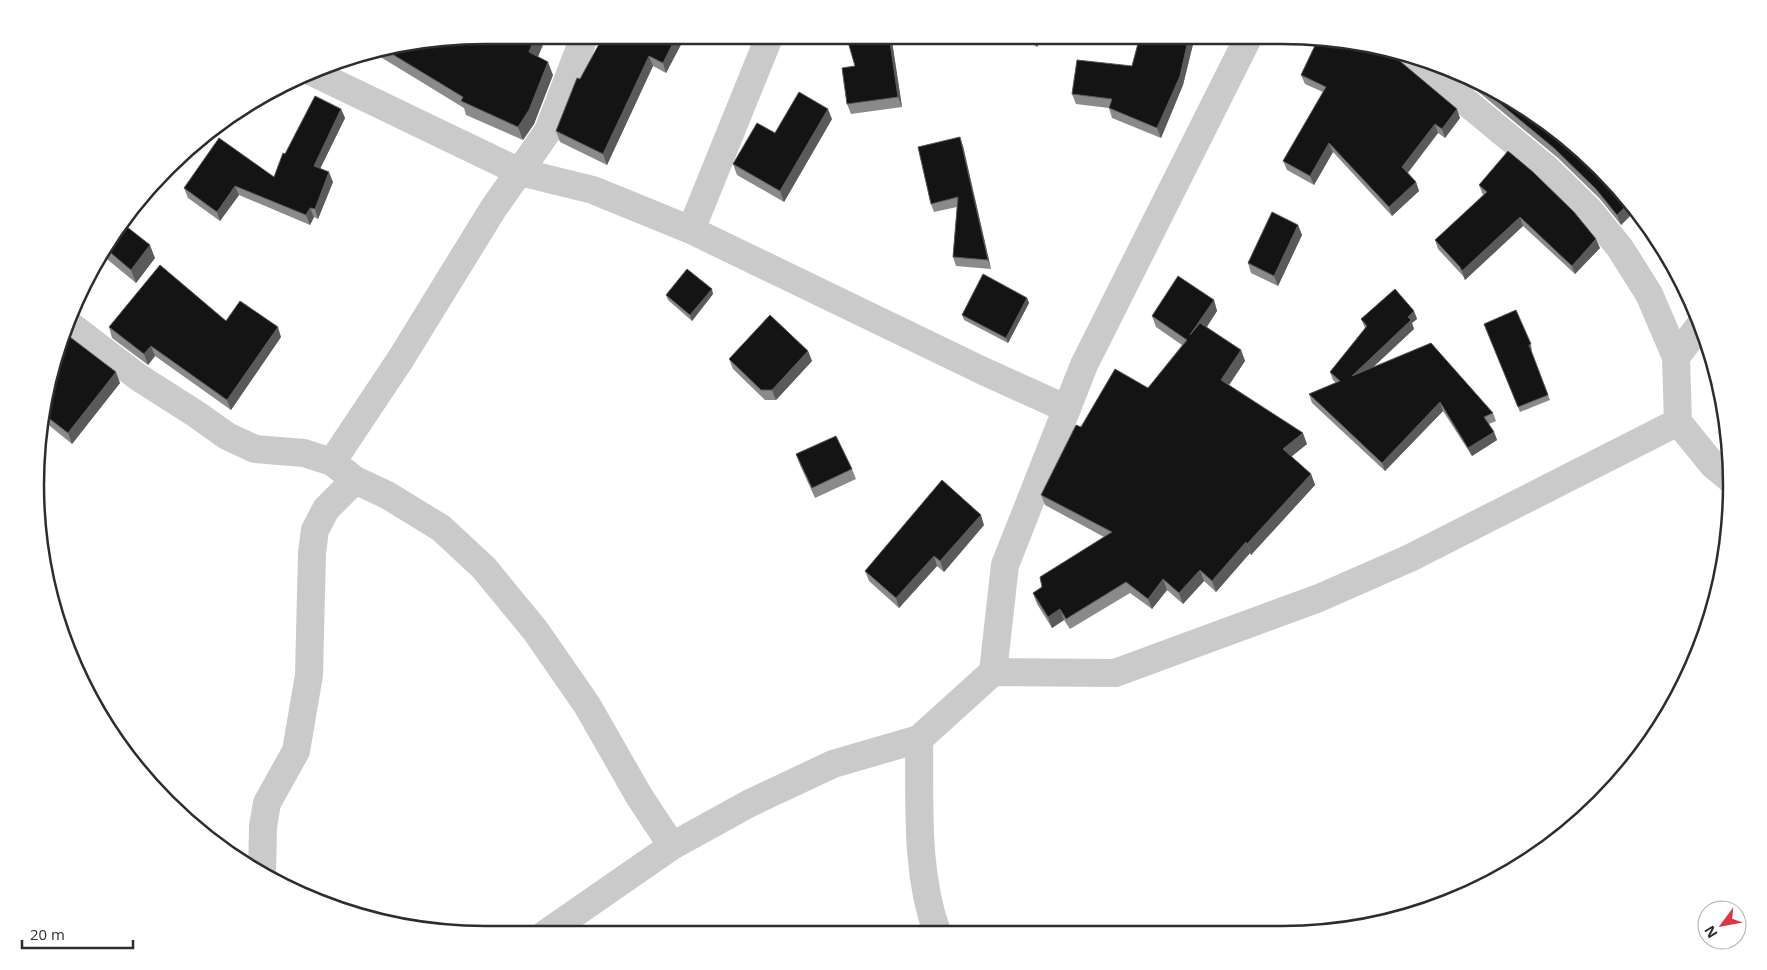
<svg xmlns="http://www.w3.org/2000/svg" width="1767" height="970" font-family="'Open Sans',sans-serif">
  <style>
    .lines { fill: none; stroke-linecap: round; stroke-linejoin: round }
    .minor { stroke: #cacaca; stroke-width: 28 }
    .wall { fill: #8a8a8a }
    .shaded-wall { fill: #5a5a5a }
    .building { fill: #141414; stroke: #5a5a5a }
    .rim { fill: none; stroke: #2d2d2d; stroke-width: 2.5 }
  </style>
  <rect width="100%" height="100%" fill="#fff"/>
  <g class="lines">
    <path class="minor" d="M 1408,54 L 1547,169 L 1589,210 L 1620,248 L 1649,294 L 1676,357 L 1678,422
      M 314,73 L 520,172 L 593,190 L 691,230 L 981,370 L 1067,409
      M 691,230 L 770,35
      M 70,325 L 138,377 L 196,414 L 227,436 L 255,449 L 304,453 L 332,462 L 355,480 L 387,495 L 441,528 L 484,568 L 535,630 L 587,705 L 639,796 L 672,846
      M 1676,357 L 1700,325
      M 332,462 L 400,360 L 493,209 L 548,131 L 585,35
      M 993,672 L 1005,565 L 1084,365 L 1249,36
      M 919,739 C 920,803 915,871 937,932
      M 262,876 L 263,826 L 267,803 L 296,751 L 309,675 L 312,553 L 315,530 L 326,509 L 355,480
      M 545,934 L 672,846 L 750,803 L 833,764 L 919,739 L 993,672 L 1115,673 L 1319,598 L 1410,558 L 1678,422 L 1713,465 L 1730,479"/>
  </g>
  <path class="wall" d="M 485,35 L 547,35 L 538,57 L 553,75 L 534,124 L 523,140 L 466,115 L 464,108 L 374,53 Z
    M 686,35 L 666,73 L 653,66 L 607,165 L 560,142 L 556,131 L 580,79 Z
    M 846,35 L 891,35 L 902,107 L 851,114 L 847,104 L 855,66 Z
    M 1020,36 L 1043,36 L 1037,47 Z
    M 1140,36 L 1195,36 L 1183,85 L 1161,138 L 1112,118 L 1109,108 L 1076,104 L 1072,94 L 1132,66 Z
    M 1393,52 L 1393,54 L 1395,57 L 1460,118 L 1445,138 L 1438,133 L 1408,173 L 1416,182 L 1419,191 L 1392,216 L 1333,152 L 1314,185 L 1287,170 L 1283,161 L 1323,92 L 1305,84 L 1301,75 Z
    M 1472,81 L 1507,95 L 1578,146 L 1637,209 L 1621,225 L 1600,199 L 1558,158 L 1475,89 Z
    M 341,109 L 345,118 L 320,169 L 333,182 L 318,219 L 314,217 L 310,225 L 239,195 L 220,221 L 188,198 L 184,188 L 274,177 L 285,154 Z
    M 832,119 L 784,202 L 737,175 L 733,164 L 775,133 Z
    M 963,146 L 991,269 L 956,266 L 953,257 L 957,207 L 934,212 L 931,204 Z
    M 1479,185 L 1600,248 L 1575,274 L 1523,226 L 1465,280 L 1463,276 L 1438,249 L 1435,240 L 1483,195 Z
    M 1298,225 L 1302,235 L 1278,286 L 1251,273 L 1248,263 Z
    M 111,235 L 155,258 L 136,283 L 102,255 Z
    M 713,294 L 692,321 L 668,300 L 666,295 Z
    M 1027,298 L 1029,303 L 1008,343 L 964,320 L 962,315 Z
    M 1214,300 L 1217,311 L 1207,327 L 1241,350 L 1245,361 L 1229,385 L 1307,444 L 1291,457 L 1311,474 L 1315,485 L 1251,555 L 1250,553 L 1216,592 L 1204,581 L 1183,604 L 1167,590 L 1152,609 L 1130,593 L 1070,629 L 1064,620 L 1052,628 L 1037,604 L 1033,593 L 1042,587 L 1104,537 L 1045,505 L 1041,495 L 1081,427 L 1148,388 L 1182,345 L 1156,327 L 1152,316 Z
    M 1414,311 L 1417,319 L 1412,323 L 1414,329 L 1373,367 L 1493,413 L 1496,421 L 1489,424 L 1494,432 L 1497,440 L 1472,456 L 1443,411 L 1385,471 L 1312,403 L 1309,394 L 1336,383 L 1333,380 L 1330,372 L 1365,328 L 1361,319 Z
    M 226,321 L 281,337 L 231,410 L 155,356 L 148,365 L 112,338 L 109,327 Z
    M 1484,324 L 1531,344 L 1532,350 L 1531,351 L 1550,400 L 1520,412 Z
    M 808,351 L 812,361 L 776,400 L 765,400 L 733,369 L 729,359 Z
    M 50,369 L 120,383 L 72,444 L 45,422 Z
    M 796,454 L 852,469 L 856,479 L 815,498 L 800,465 Z
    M 984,525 L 944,572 L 937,566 L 899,608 L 869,581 L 865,571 Z"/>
  <path class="shaded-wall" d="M 536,35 L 547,35 L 534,66 L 529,52 Z
    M 677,35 L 686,35 L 666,73 L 663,63 Z
    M 889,35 L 891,35 L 902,107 L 898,97 Z
    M 1033,36 L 1043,36 L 1037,47 Z
    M 1189,36 L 1195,36 L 1183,85 L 1161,138 L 1157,128 Z
    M 649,56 L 653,66 L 607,165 L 603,154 Z
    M 548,62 L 553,75 L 534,124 L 523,140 L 518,127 Z
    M 341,109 L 345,118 L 317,175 L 314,166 Z
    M 828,109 L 832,119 L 784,202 L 780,191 Z
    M 1457,109 L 1460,118 L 1445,138 L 1442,129 Z
    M 1435,124 L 1438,133 L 1405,176 L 1402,167 Z
    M 960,137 L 963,146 L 991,269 L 988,260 Z
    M 1329,143 L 1333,152 L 1314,185 L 1310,176 Z
    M 329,172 L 333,182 L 318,219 L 315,209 Z
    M 1416,182 L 1419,191 L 1392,216 L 1389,207 Z
    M 235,186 L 239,195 L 220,221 L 217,212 Z
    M 1630,202 L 1637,209 L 1621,225 L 1617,215 Z
    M 310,208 L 314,217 L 310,225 L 306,215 Z
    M 1520,217 L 1523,226 L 1465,280 L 1462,271 Z
    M 1298,225 L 1302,235 L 1278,286 L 1274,276 Z
    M 1596,239 L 1600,248 L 1575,274 L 1572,266 Z
    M 150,245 L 155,258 L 136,283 L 131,270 Z
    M 712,289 L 713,294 L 692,321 L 690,315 Z
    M 1027,298 L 1029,303 L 1008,343 L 1006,338 Z
    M 1214,300 L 1217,311 L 1194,346 L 1190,335 Z
    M 1414,311 L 1417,319 L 1412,323 L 1414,329 L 1355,384 L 1352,376 L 1408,317 Z
    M 278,327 L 281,337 L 231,410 L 227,400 Z
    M 151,346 L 155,356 L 148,365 L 144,354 Z
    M 1241,350 L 1245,361 L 1225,391 L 1221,380 Z
    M 808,351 L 812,361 L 776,400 L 772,390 Z
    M 116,372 L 120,383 L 72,444 L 68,433 Z
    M 1440,402 L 1443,411 L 1385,471 L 1382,463 Z
    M 1494,432 L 1497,440 L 1472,456 L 1468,448 Z
    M 1303,433 L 1307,444 L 1287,460 L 1283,449 Z
    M 1311,474 L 1315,485 L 1251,555 L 1247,544 Z
    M 981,515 L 984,525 L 944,572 L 940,561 Z
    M 1246,542 L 1250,553 L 1216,592 L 1212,581 Z
    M 934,556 L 937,566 L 899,608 L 896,598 Z
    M 1200,570 L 1204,581 L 1183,604 L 1179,593 Z
    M 1163,579 L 1167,590 L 1152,609 L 1148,599 Z
    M 1060,609 L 1064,620 L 1052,628 L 1048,617 Z"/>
  <path class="building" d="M 485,35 L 536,35 L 529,52 L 548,62 L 529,110 L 518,127 L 461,101 L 463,97 L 387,51 Z
    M 604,35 L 677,35 L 663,63 L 649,56 L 603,154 L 556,131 L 577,78 L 580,79 Z
    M 846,35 L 889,35 L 898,97 L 847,104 L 842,68 L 855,66 Z
    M 1140,36 L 1189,36 L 1180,76 L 1157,128 L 1109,108 L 1112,99 L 1072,94 L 1077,60 L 1132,66 Z
    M 1319,37 L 1390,49 L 1390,51 L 1395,57 L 1457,109 L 1442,129 L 1435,124 L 1402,167 L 1416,182 L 1389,207 L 1329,143 L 1310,176 L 1283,161 L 1326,87 L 1301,75 Z
    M 1474,82 L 1507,95 L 1578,146 L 1630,202 L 1617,215 L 1596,189 L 1554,148 Z
    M 799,92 L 828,109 L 780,191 L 733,164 L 757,123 L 775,133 Z
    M 315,96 L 341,109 L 314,166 L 329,172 L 315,209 L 310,208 L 306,215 L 235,186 L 217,212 L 184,188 L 219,138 L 274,177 L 283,153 L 285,154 Z
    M 960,137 L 988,260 L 953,257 L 958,197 L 931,204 L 918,147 Z
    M 1508,151 L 1533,172 L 1574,212 L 1596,239 L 1572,266 L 1520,217 L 1462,271 L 1460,267 L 1435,240 L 1487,192 L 1479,185 Z
    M 1272,212 L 1298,225 L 1274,276 L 1248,263 Z
    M 122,223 L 150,245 L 131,270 L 105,248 L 111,235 Z
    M 160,265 L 226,321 L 240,301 L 278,327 L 227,400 L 151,346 L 144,354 L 109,327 Z
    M 687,269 L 712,289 L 690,315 L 666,295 Z
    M 983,274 L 1027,298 L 1006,338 L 962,315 Z
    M 1178,276 L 1214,300 L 1190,335 L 1200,323 L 1241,350 L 1221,380 L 1303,433 L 1283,449 L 1311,474 L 1247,544 L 1246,542 L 1212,581 L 1200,570 L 1179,593 L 1163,579 L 1148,599 L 1126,582 L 1066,619 L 1060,609 L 1048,617 L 1033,593 L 1042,587 L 1040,577 L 1112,532 L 1041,495 L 1076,425 L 1081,427 L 1115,369 L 1148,388 L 1187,340 L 1152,316 Z
    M 1395,289 L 1414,311 L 1408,317 L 1411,320 L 1352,376 L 1431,343 L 1493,413 L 1484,417 L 1494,432 L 1468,448 L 1440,402 L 1382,463 L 1309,394 L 1340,381 L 1330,372 L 1367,326 L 1361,319 Z
    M 1516,310 L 1531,344 L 1529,345 L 1548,395 L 1518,407 L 1484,324 Z
    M 770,315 L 808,351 L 772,390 L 761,390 L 729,359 Z
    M 66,334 L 116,372 L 68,433 L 46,416 L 50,369 Z
    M 836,436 L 852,469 L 812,488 L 796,454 Z
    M 942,480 L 981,515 L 940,561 L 934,556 L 896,598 L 865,571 Z"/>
  <path d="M0 0H1767V970H0ZM485 44H1282A441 441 0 0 1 1723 485V485A441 441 0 0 1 1282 926H485A441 441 0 0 1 44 485V485A441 441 0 0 1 485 44Z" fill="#fff" fill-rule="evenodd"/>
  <path class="rim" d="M485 44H1282A441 441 0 0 1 1723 485V485A441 441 0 0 1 1282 926H485A441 441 0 0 1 44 485V485A441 441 0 0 1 485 44Z"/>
  <g transform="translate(1722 925) rotate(238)"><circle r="24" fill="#ffffff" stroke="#ababab"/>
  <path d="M0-4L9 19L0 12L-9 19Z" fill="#de3646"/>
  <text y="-8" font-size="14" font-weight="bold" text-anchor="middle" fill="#2d2d2d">N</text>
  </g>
  <path d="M22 940v8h111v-8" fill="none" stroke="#2d2d2d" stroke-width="2.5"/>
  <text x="30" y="940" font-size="15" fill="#2d2d2d" stroke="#ffffff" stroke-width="4" paint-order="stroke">20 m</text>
</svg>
